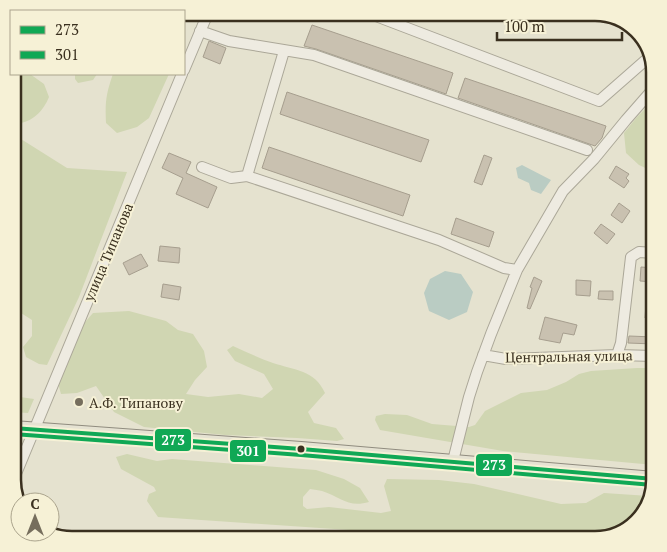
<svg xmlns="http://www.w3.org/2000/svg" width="667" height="552" font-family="'PT Serif',serif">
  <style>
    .green { fill: #d0d6b2 }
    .water { fill: #baccc3 }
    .building { fill: #c9c1b0; stroke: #a69e8e }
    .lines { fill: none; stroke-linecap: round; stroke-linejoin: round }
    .minor-casing { stroke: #aba798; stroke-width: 12 }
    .major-casing { stroke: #908c7f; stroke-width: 16 }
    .minor { stroke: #eeebe1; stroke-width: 10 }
    .major { stroke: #e5e2d2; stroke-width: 14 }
    .bus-1-casing { stroke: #f6f1d6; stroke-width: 8 }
    .bus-2-casing { stroke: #f6f1d6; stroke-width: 8 }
    .bus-1 { stroke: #10a855; stroke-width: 4 }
    .bus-2 { stroke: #10a855; stroke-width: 4 }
    .poi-dot { fill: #766e5d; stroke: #f6f1d6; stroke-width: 2 }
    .bus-dot { fill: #3a301f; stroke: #f6f1d6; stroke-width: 2 }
    .labels { text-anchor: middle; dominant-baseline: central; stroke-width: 4; stroke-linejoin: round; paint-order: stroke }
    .street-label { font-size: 14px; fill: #3a301f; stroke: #f6f1d6 }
    .poi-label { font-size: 14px; fill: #3a301f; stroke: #f6f1d6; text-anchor: start }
    .rim { fill: none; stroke: #3a301f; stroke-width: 2.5 }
    .line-badge { stroke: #f6f1d6; stroke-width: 2 }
    .badge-label { font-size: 14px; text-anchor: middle; font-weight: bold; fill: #fff }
  </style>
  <rect width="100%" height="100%" fill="#e5e2cf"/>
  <path class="green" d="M 13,74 L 30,74 L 44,84 L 49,97 C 43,112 30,125 13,123 Z
    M 75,74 L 97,74 L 93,80 L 78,83 L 75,79 Z
    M 113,74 L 169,74 L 149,118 L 137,127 L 117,133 L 106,123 C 105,102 106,94 113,74 Z
    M 654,100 L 654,172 L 639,165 L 626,153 L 624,133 L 637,117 Z
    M 13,134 L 67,168 L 127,172 L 79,297 L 47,365 L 39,364 L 26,357 L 23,347 L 32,336 L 32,320 L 21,313 L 13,312 Z
    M 129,311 L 166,321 L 178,330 L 193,334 L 204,351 L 207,367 L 195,380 L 186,394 L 208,397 L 239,394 L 262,398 L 273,389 L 264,374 L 235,361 L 227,350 L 233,346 C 246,352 259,358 273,363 C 294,370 315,370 325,393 L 308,412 L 314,423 L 336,428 L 344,439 L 337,441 L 297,438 L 225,435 L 144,427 L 114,412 L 96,386 L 77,393 L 61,394 L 56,376 L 79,329 L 93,313 Z
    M 637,368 L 654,368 L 654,465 L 503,451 L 380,430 L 375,420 L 376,416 L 385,414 L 407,415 L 432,424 L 469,427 L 475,425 L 485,411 L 521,393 L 547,390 L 566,382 L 579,374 L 591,371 Z
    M 13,396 L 34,399 L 28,413 L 13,412 Z
    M 127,454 L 157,461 L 172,459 L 316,470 L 344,479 L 360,488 L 369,502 C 348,508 341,497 322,491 C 319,490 314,490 310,489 L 303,497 L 303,506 L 307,509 L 329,507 L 381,513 L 391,511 L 384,486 L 387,479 L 439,480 L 474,484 L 561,504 L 586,503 L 604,493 L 649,496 L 639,519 L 595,539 L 526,539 L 364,531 L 158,517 L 147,501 L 149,494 L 156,491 L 154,487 L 121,469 L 116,457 Z"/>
  <path class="water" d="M 522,165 L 551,180 L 541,194 L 531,190 L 529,183 L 518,178 L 516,168 Z
    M 445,271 L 461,274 L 473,292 L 467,312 L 449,320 L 429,311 L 424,293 L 430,279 Z"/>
  <path class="building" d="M 312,25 L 453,73 L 446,94 L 316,49 L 304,46 Z
    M 209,41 L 226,48 L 220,64 L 203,57 Z
    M 465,78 L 606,126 L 602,138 L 595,146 L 458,98 Z
    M 287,92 L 429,140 L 421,162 L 280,114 Z
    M 269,147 L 410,195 L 403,216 L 262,168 Z
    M 169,153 L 191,162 L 186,173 L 217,187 L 208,208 L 176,194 L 183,178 L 162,168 Z
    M 484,155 L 492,158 L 482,185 L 474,182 Z
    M 616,166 L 629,174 L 626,178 L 629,181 L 624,188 L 609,178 Z
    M 619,203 L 630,211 L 622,223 L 611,215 Z
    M 456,218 L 494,232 L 489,247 L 451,234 Z
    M 601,224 L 615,234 L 607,244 L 594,233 Z
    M 160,246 L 180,248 L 179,263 L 158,261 Z
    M 141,254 L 148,266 L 129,275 L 123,263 Z
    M 641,267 L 654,268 L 653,282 L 640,281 Z
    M 534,277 L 542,281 L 530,309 L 527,308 L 532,288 L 530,287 Z
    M 576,280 L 591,281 L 590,296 L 576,295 Z
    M 163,284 L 181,287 L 179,300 L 161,297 Z
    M 599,291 L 613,291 L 613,300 L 598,299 Z
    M 646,304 L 654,305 L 654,318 L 645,318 Z
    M 545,317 L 577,325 L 574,335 L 563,333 L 560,343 L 539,339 Z
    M 629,336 L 654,337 L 654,344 L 628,343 Z"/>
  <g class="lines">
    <g class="minor-casing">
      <path id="minor" d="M 368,13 L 599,101 L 648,58
        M 200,31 L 229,41 L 314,55 L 587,150
        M 184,70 L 208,13
        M 202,167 L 231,178 L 247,176 L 439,240 L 504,268 L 517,270
        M 247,176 L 284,51
        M 483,355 L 506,359 L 617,355 L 654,356
        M 617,355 L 621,343 L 631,257 L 639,252 L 654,253
        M 453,461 L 469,397 L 477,372 L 491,334 L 517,270 L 563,191 L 594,159 L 626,120 L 654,88
        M 13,481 L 182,74"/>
    </g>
    <g class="major-casing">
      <path id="major" d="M 13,428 L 301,449 L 654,479"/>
    </g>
    <use href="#minor" class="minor"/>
    <use href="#major" class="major"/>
    <g class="bus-1-casing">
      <path id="bus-1" d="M 13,428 L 301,449 L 654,479"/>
    </g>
    <g class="bus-2-casing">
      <path id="bus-2" d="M 13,434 L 301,455 L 653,485"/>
    </g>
    <use href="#bus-1" class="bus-1"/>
    <use href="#bus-2" class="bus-2"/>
  </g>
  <circle class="poi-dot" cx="79" cy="402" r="5"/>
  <circle class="bus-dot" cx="301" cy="449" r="4.5"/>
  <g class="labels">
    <g class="street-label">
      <text transform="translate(108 252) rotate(-67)">улица Типанова</text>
      <text transform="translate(569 356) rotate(-1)">Центральная улица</text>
    </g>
    <g class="poi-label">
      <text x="89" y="402">А.Ф. Типанову</text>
    </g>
  </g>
  <path d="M0 0H667V552H0ZM72 21H595A51 51 0 0 1 646 72V480A51 51 0 0 1 595 531H72A51 51 0 0 1 21 480V72A51 51 0 0 1 72 21Z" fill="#f6f1d6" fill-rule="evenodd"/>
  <path class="rim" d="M72 21H595A51 51 0 0 1 646 72V480A51 51 0 0 1 595 531H72A51 51 0 0 1 21 480V72A51 51 0 0 1 72 21Z"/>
  <g class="line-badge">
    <rect x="154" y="428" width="38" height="24" rx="5" fill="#10a855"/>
    <rect x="229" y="439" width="38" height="24" rx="5" fill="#10a855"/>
    <rect x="475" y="453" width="38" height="24" rx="5" fill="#10a855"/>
  </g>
  <g class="badge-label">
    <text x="173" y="445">273</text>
    <text x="248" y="456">301</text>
    <text x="494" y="470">273</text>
  </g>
  <rect x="10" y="10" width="175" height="65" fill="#f6f1d6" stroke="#aba48d"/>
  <rect x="20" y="26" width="25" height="8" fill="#10a855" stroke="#aba48d"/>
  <text x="55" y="35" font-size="15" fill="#3a301f">273</text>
  <rect x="20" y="51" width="25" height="8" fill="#10a855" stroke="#aba48d"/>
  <text x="55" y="60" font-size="15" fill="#3a301f">301</text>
  <g transform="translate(35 517)"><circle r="24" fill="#f6f1d6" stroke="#aba48d"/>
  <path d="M0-4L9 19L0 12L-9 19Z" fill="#766e5d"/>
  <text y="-8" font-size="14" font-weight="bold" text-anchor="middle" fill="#3a301f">С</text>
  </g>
  <path d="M497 32v8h125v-8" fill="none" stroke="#3a301f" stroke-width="2.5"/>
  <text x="504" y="32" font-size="15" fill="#3a301f" stroke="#f6f1d6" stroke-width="4" paint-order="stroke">100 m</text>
</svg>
